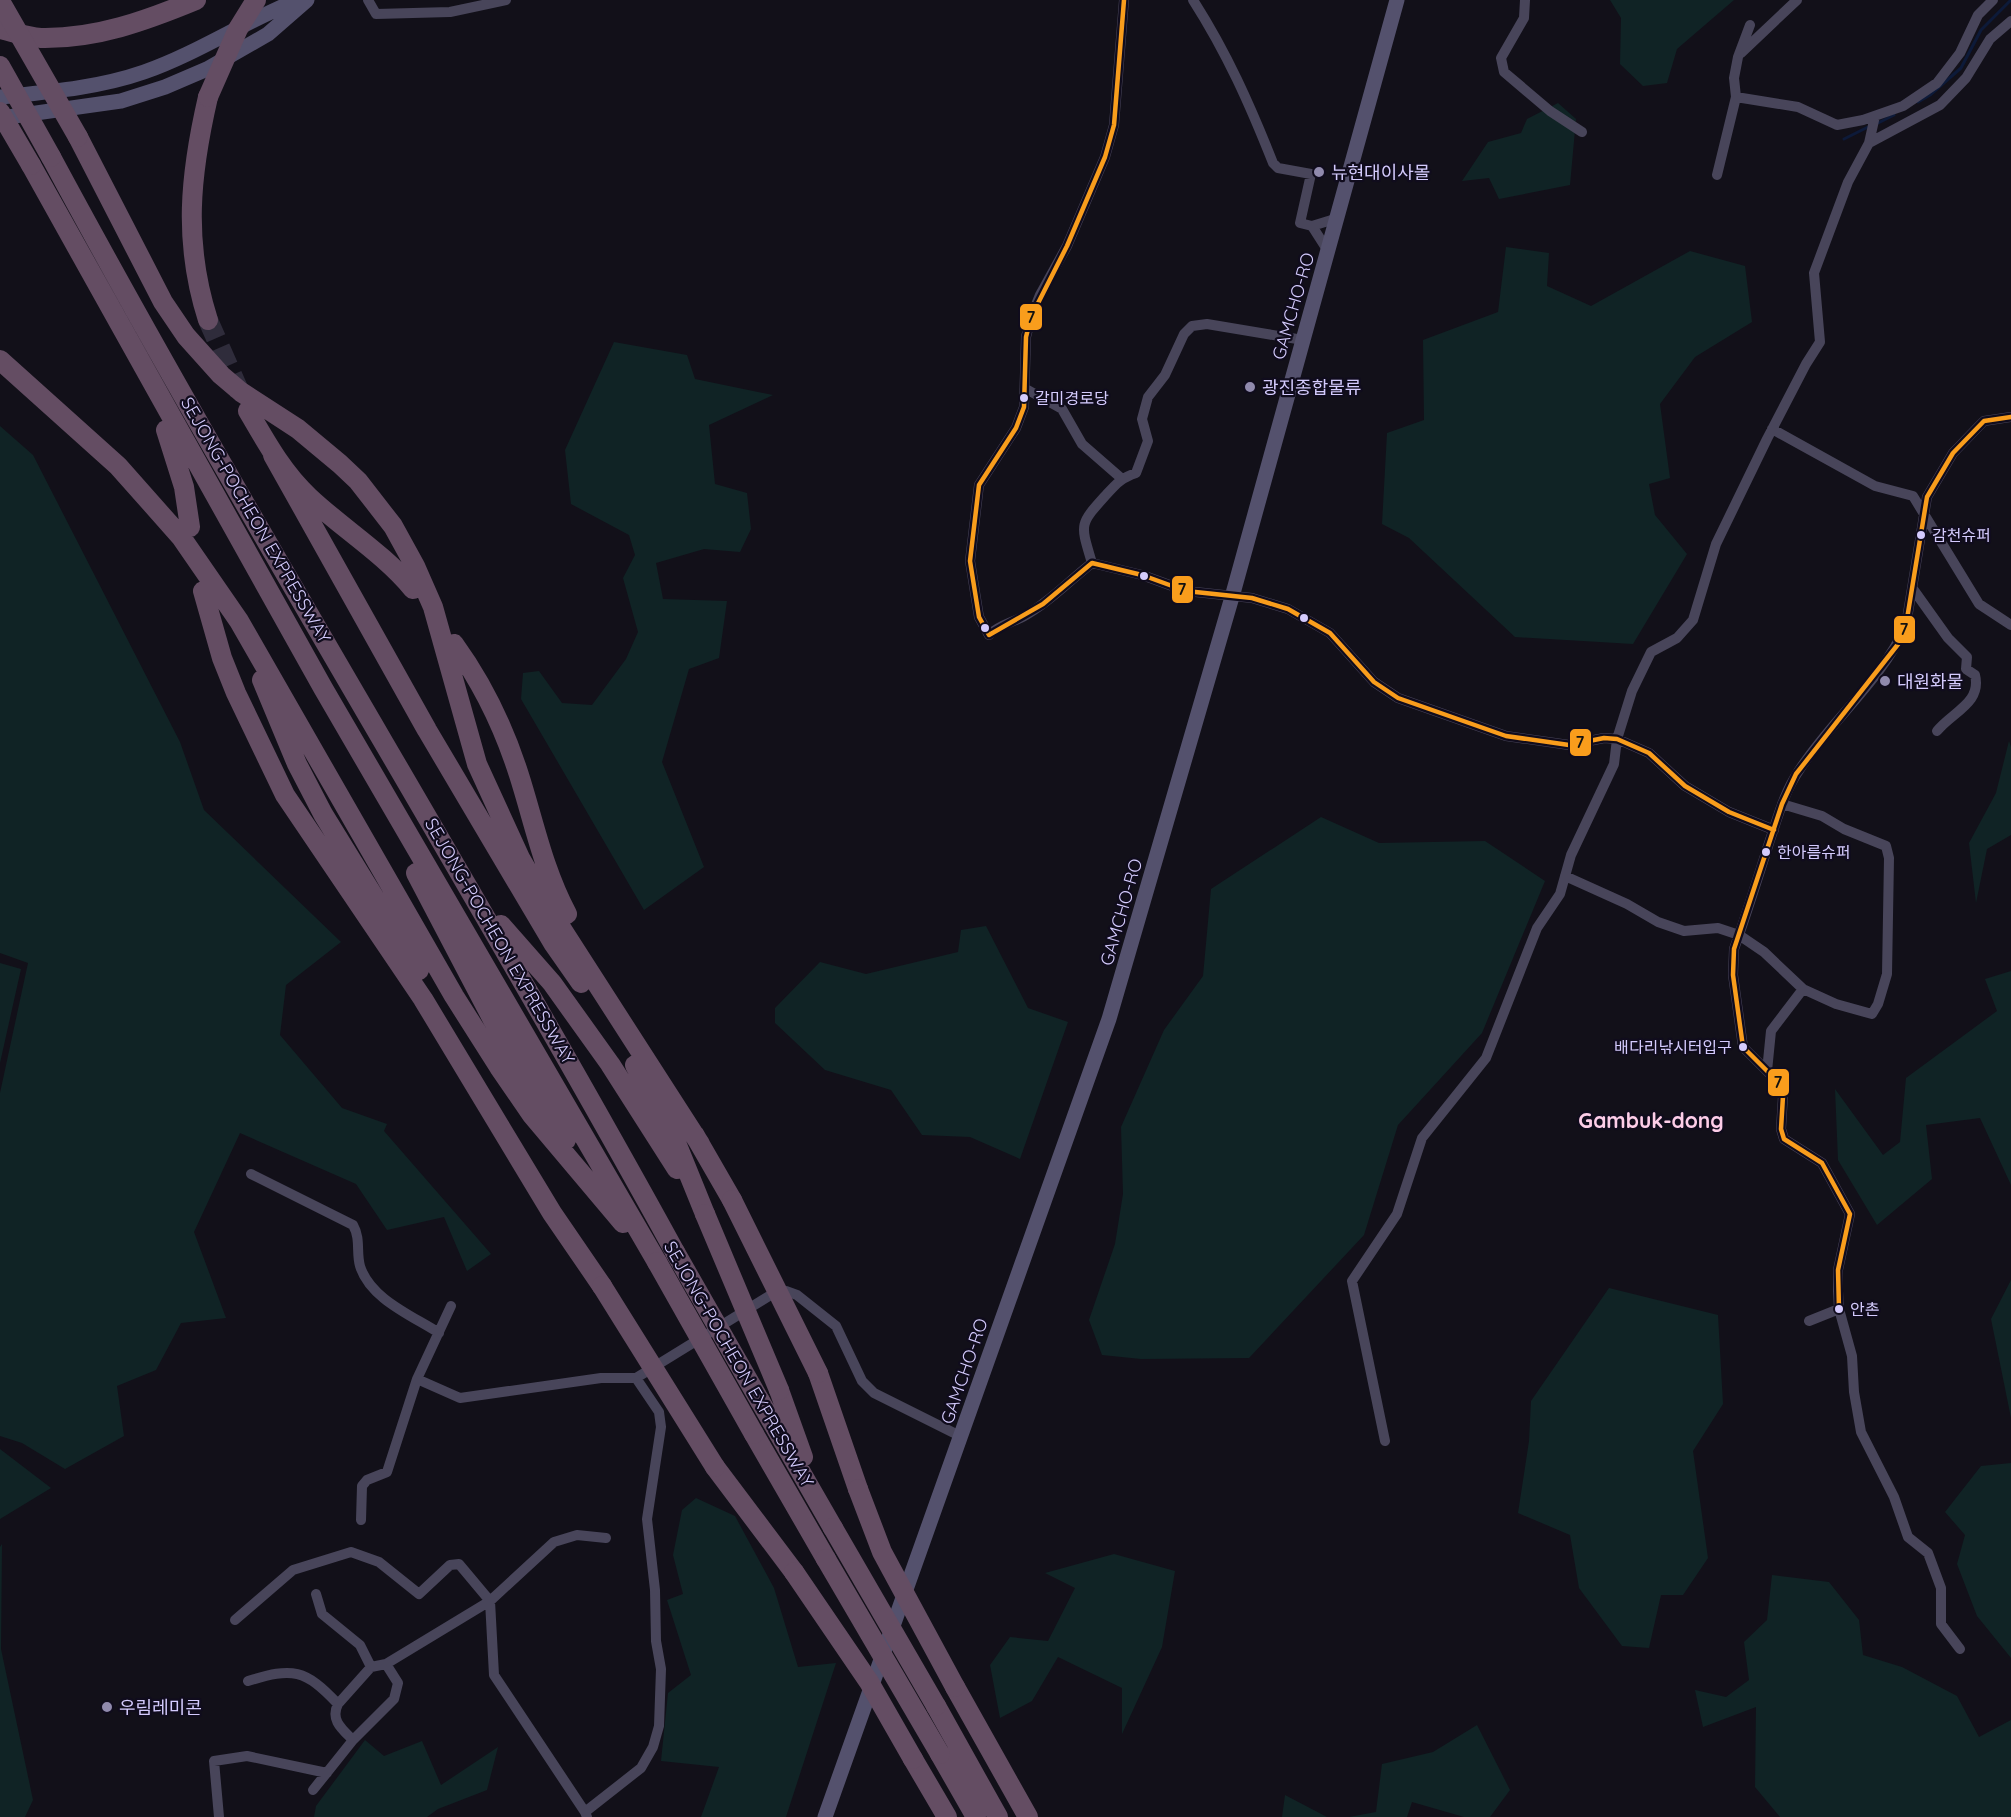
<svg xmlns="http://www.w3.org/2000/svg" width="2011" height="1817" font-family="Quicksand,'Noto Sans KR',sans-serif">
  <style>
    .green { fill: #102325 }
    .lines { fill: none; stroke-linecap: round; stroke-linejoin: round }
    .stream { stroke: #0d1a39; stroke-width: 3 }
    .motorway-tunnel { stroke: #2f2c3b; stroke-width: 20; stroke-dasharray: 20 10; stroke-linecap: butt }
    .minor { stroke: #48455a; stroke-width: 10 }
    .secondary { stroke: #54516d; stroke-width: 15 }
    .motorway { stroke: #644d63; stroke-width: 20 }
    .motorway-bridge { stroke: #644d63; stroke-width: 20 }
    .bus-1-casing { stroke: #100c1d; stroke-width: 9 }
    .bus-1 { stroke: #f99d1c; stroke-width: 4.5 }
    .poi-dot { fill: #908aad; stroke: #100c1d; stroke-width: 2 }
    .bus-dot { fill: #d4cbfd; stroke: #100c1d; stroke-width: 2 }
    .labels { text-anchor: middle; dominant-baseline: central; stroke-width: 4.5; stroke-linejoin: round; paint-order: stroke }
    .bus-label { font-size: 16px; fill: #d4cbfd; stroke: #100c1d; text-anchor: start }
    .poi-label { font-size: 18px; fill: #d4cbfd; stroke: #100c1d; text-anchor: start }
    .street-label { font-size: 18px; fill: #d4cbfd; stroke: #100c1d }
    .quarter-label { font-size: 21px; font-weight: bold; fill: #fdcde8; stroke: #100c1d }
    .line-badge { stroke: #100c1d; stroke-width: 2 }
    .pale-badge-label { font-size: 16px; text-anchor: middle; font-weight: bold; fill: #111 }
  </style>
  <rect width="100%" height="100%" fill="#121019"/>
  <path class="green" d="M 1610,0 L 1734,0 L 1677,49 L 1667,83 L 1643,86 L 1620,64 L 1621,18 Z
    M 1558,103 L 1576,119 L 1570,185 L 1499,199 L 1489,178 L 1462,181 L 1488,142 L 1521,133 L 1527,119 Z
    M 1506,247 L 1549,253 L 1547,286 L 1591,306 L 1690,251 L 1745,266 L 1752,322 L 1695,357 L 1660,404 L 1670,478 L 1649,484 L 1655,515 L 1687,554 L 1633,644 L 1515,637 L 1409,538 L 1382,524 L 1387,433 L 1424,420 L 1423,340 L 1498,312 Z
    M 614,342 L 687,355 L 695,379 L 773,395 L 709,425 L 715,484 L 747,493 L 751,529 L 740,552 L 704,549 L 656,563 L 663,599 L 727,601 L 719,658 L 689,669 L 662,762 L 704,867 L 644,910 L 521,699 L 523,673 L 539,671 L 562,703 L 592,705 L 626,659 L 638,632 L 623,578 L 635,555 L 629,535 L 571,504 L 565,450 Z
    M 0,426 L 33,455 L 180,742 L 204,810 L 341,942 L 286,985 L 280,1035 L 342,1108 L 387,1124 L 384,1131 L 491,1254 L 467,1271 L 444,1217 L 387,1230 L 356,1184 L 240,1133 L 194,1232 L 226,1318 L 181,1323 L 156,1370 L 117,1386 L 124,1436 L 65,1469 L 22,1443 L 0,1436 L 0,1093 L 28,963 L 0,953 Z
    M 2009,741 L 2011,747 L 2011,835 L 1987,849 L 1976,903 L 1969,843 L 1996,793 Z
    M 1321,817 L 1379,843 L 1485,841 L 1545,881 L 1482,1033 L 1398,1125 L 1364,1235 L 1249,1358 L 1141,1359 L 1102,1355 L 1089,1320 L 1115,1244 L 1123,1194 L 1121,1127 L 1164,1030 L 1203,976 L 1211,889 Z
    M 986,926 L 1028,1008 L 1068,1022 L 1020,1159 L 970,1137 L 922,1135 L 891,1090 L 825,1070 L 775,1023 L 775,1008 L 820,962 L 866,974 L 958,952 L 961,930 Z
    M 0,963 L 21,969 L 0,1063 Z
    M 2011,971 L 2011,1185 L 1980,1118 L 1926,1125 L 1932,1179 L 1877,1225 L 1838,1160 L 1835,1089 L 1883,1155 L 1900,1142 L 1906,1078 L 1997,1011 L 1985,979 Z
    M 2011,1280 L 2011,1418 L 1991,1319 Z
    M 1609,1288 L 1718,1315 L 1723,1404 L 1693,1451 L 1708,1558 L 1683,1595 L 1661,1595 L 1649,1648 L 1622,1646 L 1579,1588 L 1570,1535 L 1518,1513 L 1529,1441 L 1531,1401 Z
    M 0,1449 L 51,1488 L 0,1519 Z
    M 2011,1463 L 2011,1658 L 1977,1616 L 1957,1564 L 1965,1535 L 1945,1512 L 1981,1466 Z
    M 696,1498 L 735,1516 L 774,1588 L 798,1667 L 836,1663 L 786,1817 L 701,1817 L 719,1767 L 661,1761 L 668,1693 L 691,1675 L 667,1600 L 683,1594 L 673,1555 L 682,1510 Z
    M 2,1544 L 1,1649 L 33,1800 L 25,1817 L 0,1817 L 0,1547 Z
    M 1114,1554 L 1175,1571 L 1162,1647 L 1122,1734 L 1122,1688 L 1058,1657 L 1032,1701 L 1000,1718 L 990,1665 L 1010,1637 L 1048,1641 L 1075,1588 L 1045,1573 Z
    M 1772,1575 L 1829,1582 L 1859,1620 L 1863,1655 L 1902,1667 L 1957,1696 L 1979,1737 L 2011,1720 L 2011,1817 L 1780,1817 L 1755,1787 L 1756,1707 L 1703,1727 L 1695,1690 L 1726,1697 L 1749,1680 L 1744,1642 L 1767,1620 Z
    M 1477,1725 L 1510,1790 L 1490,1817 L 1464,1817 L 1412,1802 L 1407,1817 L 1349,1817 L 1376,1812 L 1382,1764 L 1433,1752 Z
    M 365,1740 L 384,1756 L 422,1741 L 441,1785 L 498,1747 L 487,1790 L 438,1809 L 427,1817 L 314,1817 L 316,1806 Z
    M 1285,1795 L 1327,1817 L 1282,1817 Z"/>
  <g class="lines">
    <path class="stream" d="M 1918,102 L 1930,95 L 1961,68 L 1981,30 L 2011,0
      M 1876,124 L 1894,115
      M 1844,139 L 1870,126"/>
    <path class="motorway-tunnel" d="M 208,320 L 241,395"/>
    <path class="minor" d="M 368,0 L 376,14 L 450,12 L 506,0
      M 1124,0 L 1114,125 L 1105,157 L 1067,246 L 1040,295 L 1031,317 L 1026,337 L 1024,407 L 1016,428 L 979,485 L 970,561 L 979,617 L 989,635 C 1000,624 1013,623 1026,615 C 1050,602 1070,580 1092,563 L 1142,575 L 1186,591 L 1252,598 L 1288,609 L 1330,633 L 1374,682 L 1398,698 L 1506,736 L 1569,745 L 1604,738 L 1617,739 L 1649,753 L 1685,786 L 1729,812 L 1774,830
      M 1193,0 C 1227,53 1250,105 1273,163 L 1278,168 L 1311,174 L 1300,223 L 1312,226
      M 1525,0 L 1524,18 L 1501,58 L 1504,72 L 1550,111 L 1582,132
      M 1741,53 L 1797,0
      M 1736,97 L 1798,107 L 1837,125 L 1863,120 L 1903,106 L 1937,83 L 1960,53 L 1978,15 L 1993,0
      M 1869,143 L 1940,105 L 1966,78 L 1990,39 L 2011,21
      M 1717,175 L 1736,97 L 1734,78 L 1738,57 L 1750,25
      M 1328,251 L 1312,226 L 1338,218
      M 1026,389 L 1062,409 L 1082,444 L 1121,478
      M 1772,429 L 1875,486 L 1913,496 L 1979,604 L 2011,625
      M 1092,563 C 1080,523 1079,525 1106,495 C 1116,484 1121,478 1136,473 L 1148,441 L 1142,419 L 1148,397 L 1165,375 L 1184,334 L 1192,326 L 1207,324 L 1303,340
      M 1913,589 L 1948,638 L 1967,657 L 1966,669 L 1975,675 C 1982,703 1952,712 1937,731
      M 1565,876 L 1627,904 L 1658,922 L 1684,931 L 1718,928 L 1739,935 L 1764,952 L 1803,989 L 1836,1004 L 1872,1014 L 1878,1004 L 1887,974 L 1889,858 L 1886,846 L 1844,829 L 1822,816 L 1782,804
      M 1767,1071 L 1771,1031 L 1803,989
      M 251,1174 L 353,1225 C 361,1239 356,1252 360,1266 C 370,1299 413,1316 439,1333
      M 1809,1321 L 1839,1309
      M 417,1379 L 451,1306
      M 1385,1441 L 1352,1281 L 1397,1214 L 1422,1138 L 1486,1058 L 1537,928 L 1560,894 L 1571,855 L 1614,764 L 1617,739 L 1632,691 L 1651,652 L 1677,638 L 1693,620 L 1716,544 L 1767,439 L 1806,364 L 1820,342 L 1814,273 L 1848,182 L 1869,143 L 1875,116
      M 361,1520 L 362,1486 L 367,1480 L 387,1472 L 417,1379 L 460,1398 L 601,1378 L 636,1378
      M 316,1594 L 322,1614 L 360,1645 L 371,1667 L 386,1664 L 490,1601 L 554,1542 L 577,1535 L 606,1538
      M 235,1620 L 293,1570 L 351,1552 L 379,1562 L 419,1594 L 450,1565 L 459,1564 L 490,1601 L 494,1675 L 585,1812
      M 1960,1649 L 1941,1624 L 1941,1588 L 1928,1553 L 1908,1537 L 1894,1497 L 1861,1432 L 1854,1392 L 1852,1356 L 1839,1309 L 1838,1291 L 1838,1270 L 1850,1214 L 1822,1163 L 1784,1139 L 1781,1129 L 1783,1096 L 1780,1084 L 1743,1047 L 1733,975 L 1734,949 C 1747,913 1758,877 1770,840 C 1778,817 1784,793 1798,772 C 1830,721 1882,681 1906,625 L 1927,497 L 1953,453 L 1979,426 L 1984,421 L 2011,417
      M 248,1681 C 293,1667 305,1669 338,1704 C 330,1720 342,1729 353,1740
      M 338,1704 L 371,1667
      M 313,1790 L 353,1740 L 394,1699 L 398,1683 L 386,1664
      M 219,1817 L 214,1761 L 247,1756 L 327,1773
      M 587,1817 L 585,1812 L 641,1768 L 653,1747 L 659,1726 L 661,1669 L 656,1641 L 655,1590 L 647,1519 L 661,1427 L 659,1412 L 636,1378 L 774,1293 L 786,1291 L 797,1295 L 836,1326 L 862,1381 L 874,1393 L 962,1437"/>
    <path class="secondary" d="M 0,97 C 48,92 98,88 144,72 C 198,53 245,21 298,0
      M 0,118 L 121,101 L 165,87 L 207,69 L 268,34 L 307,0
      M 825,1817 L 1109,1019 L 1232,597 L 1397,0"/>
    <path class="motorway" d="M 0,29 C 13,32 27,37 41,38 C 96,39 145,21 196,0
      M 78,137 L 163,302 L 186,336 L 221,375 L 241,392 L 298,429 L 340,464 L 358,481 L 393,526 L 415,566 L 433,607 L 477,764 L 520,858 L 554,917 L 700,1144
      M 51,157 C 250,527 473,884 675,1252
      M 31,165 L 323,688 L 657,1262
      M 208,320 C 183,242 190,175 208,97
      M 0,360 L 118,466 L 181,537 L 239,621 L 454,996 L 499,1067 L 532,1115 L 623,1223
      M 248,411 C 266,442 283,473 309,497 C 343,529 383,553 413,589
      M 166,430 L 184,487 L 190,527
      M 273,455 L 427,730 L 553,943 L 581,983
      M 203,591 L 222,658 L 236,693 L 285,795 L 423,999 L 552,1213 L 602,1286
      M 454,644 C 483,684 504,728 519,775 C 534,822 543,869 567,914
      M 262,680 L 297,764 L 323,814 L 419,970
      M 416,873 L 493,1020 L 566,1140
      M 501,925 L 552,983 L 610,1064 L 677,1169
      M 635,1065 L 677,1145 L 705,1214
      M 694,1134 L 732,1200
      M 818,1373 L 858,1489
      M 779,1390 L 803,1457
      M 760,1401 L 833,1528
      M 754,1434 L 826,1559
      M 715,1467 L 794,1572
      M 955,1687 L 1028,1817
      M 936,1706 L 998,1817
      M 940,1754 L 976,1817
      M 913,1759 L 947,1817"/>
    <path class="motorway-bridge" d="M 0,1 L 78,137
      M 0,66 L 51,157
      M 208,97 L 238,29 L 256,0
      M 0,112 L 31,165
      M 732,1200 L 818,1373
      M 705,1214 L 779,1390
      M 675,1252 L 760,1401
      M 657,1262 L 754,1434
      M 602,1286 L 715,1467
      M 858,1489 L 882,1552 L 955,1687
      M 833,1528 L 936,1706
      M 826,1559 L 940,1754
      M 794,1572 L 869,1682 L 913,1759"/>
    <g class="bus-1-casing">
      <path id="bus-1" d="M 989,635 L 1043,604 L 1092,563 L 1142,575 L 1186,591 L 1252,598 L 1288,609 L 1330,633 L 1374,682 L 1398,698 L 1506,736 L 1569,745 L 1604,738 L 1617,739 L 1649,753 L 1685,786 L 1729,812 L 1774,830
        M 989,635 L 979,617 L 970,561 L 979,485 L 1016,428 L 1024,407 L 1026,337 L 1031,317 L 1067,246 L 1105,157 L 1114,125 L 1124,0
        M 1839,1309 L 1838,1270 L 1850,1214 L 1822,1163 L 1784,1139 L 1781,1129 L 1783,1096 L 1780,1084 L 1743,1047 L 1733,975 L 1734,949 L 1782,804 L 1796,774 L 1899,643 L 1906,625 L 1927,497 L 1953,453 L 1984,421 L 2011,417"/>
    </g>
    <use href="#bus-1" class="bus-1"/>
  </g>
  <g class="poi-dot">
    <circle cx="1319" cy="172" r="6"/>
    <circle cx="1250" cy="387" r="6"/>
    <circle cx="1885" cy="681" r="6"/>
    <circle cx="107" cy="1707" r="6"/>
  </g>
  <g class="bus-dot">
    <circle cx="1024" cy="398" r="5"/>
    <circle cx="1921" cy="535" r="5"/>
    <circle cx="1144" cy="576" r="5"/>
    <circle cx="1304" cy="618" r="5"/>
    <circle cx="985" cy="628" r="5"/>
    <circle cx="1766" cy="852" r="5"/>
    <circle cx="1743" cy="1047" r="5"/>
    <circle cx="1839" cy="1309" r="5"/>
  </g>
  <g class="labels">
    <g class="bus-label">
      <text x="1035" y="398">갈미경로당</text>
      <text x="1932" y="535">감천슈퍼</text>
      <text x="1777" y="852">한아름슈퍼</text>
      <text x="1732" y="1047" text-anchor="end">배다리낚시터입구</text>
      <text x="1850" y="1309">안촌</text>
    </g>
    <g class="poi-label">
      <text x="1331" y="172">뉴현대이사몰</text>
      <text x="1262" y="387">광진종합물류</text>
      <text x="1897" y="681">대원화물</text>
      <text x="119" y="1707">우림레미콘</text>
    </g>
    <g class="street-label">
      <text transform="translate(1293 306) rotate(-74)">GAMCHO-RO</text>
      <text transform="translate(256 520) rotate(60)">SEJONG-POCHEON EXPRESSWAY</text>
      <text transform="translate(1121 912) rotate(-74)">GAMCHO-RO</text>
      <text transform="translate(500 941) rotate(60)">SEJONG-POCHEON EXPRESSWAY</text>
      <text transform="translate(739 1364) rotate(60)">SEJONG-POCHEON EXPRESSWAY</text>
      <text transform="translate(964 1371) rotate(-71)">GAMCHO-RO</text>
    </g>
    <g class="quarter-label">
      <text x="1651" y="1120">Gambuk-dong</text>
    </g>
  </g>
  <g class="line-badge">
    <rect x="1019" y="303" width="24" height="28" rx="6" fill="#f99d1c"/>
    <rect x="1171" y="575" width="23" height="29" rx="6" fill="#f99d1c"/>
    <rect x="1893" y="615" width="23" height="29" rx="6" fill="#f99d1c"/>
    <rect x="1569" y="728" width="23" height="29" rx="6" fill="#f99d1c"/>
    <rect x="1767" y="1068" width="23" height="29" rx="6" fill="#f99d1c"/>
  </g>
  <g class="pale-badge-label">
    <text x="1031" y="323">7</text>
    <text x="1182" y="595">7</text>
    <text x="1904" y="635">7</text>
    <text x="1580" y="748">7</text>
    <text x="1778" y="1088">7</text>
  </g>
</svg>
